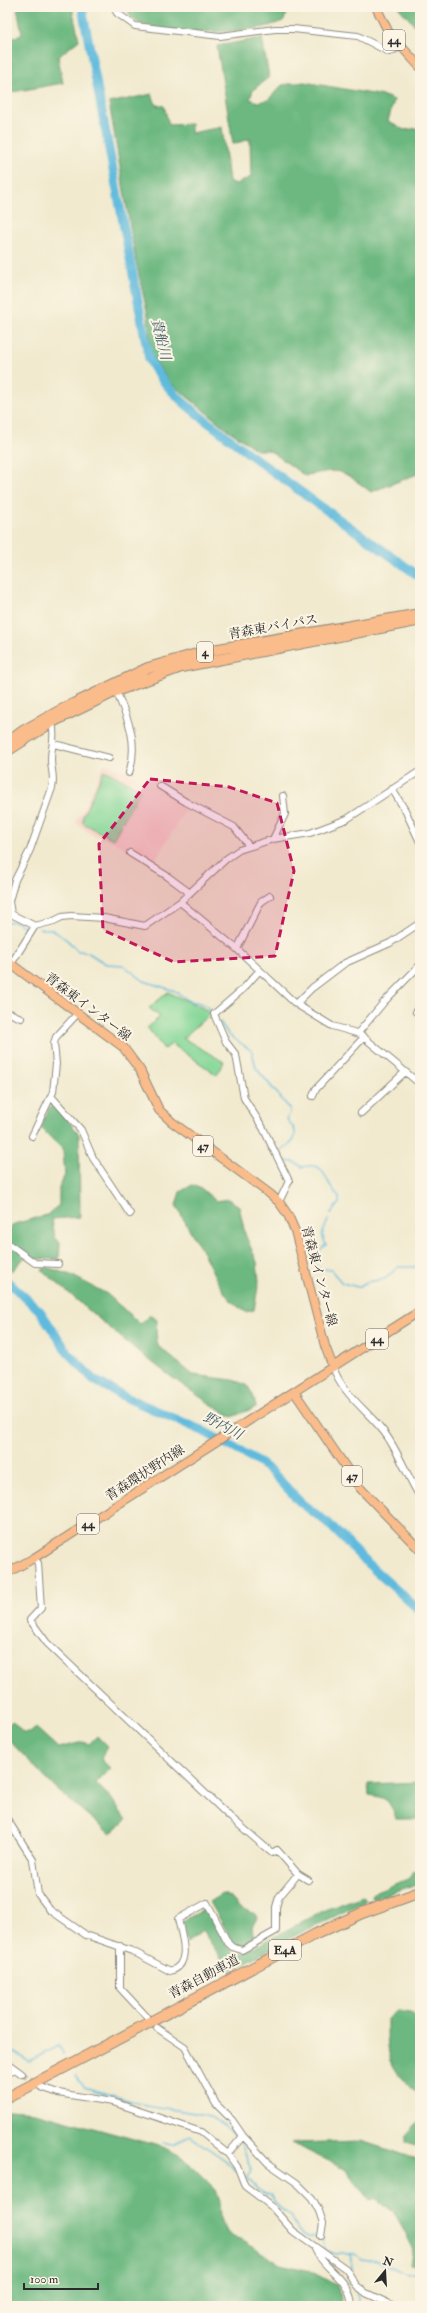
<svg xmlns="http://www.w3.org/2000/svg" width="427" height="2313" font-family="'IM FELL Double Pica','Noto Serif JP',serif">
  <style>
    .built { fill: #f7d1c6 }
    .green { fill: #85d798; stroke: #588162 }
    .forest { fill: #6cb880; stroke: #4c7256 }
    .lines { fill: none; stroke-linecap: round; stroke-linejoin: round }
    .stream { stroke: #5fbadd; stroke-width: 1.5 }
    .river { stroke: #5fbadd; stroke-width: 9 }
    .minor-tunnel { stroke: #c9c4ae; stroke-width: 6; stroke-dasharray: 6 3; stroke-linecap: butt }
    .minor-casing { stroke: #8e8a7d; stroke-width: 8 }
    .major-casing { stroke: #8e8a7d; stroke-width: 10 }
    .highway-casing { stroke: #8e8a7d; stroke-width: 12 }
    .minor { stroke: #fff; stroke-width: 6 }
    .major { stroke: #fabc8b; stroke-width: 8 }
    .highway { stroke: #fabc8b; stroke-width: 10 }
    .marked { fill: #c2185b; fill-opacity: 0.2; stroke: #c2185b; stroke-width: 3; stroke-dasharray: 8 5; stroke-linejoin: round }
    .labels { text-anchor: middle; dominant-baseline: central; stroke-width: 4; stroke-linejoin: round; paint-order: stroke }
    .shield { fill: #fcf5e5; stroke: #6a6863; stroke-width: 1 }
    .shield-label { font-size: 12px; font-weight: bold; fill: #2b2b2b }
    .street-label { font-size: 13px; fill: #2b2b2b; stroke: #fcf5e5 }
    .water-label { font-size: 14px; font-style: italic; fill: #3d5d69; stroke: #fcf5e5 }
  </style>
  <rect width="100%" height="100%" fill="#fcf5e5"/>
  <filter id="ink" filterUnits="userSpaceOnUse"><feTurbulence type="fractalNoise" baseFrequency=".025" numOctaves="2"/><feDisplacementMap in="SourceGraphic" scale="8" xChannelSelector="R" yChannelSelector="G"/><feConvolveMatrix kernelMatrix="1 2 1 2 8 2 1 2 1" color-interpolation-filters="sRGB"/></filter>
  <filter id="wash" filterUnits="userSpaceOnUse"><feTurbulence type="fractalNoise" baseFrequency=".012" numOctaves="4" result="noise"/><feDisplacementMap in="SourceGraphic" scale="16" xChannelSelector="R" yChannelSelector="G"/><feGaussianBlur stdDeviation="0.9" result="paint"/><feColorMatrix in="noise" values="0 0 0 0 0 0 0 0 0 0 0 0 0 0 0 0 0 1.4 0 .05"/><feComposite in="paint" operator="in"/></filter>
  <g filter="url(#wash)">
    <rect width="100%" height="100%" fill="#f1eacf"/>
    <path class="built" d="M 104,764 L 124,771 L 153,786 L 157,786 L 188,806 L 153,864 L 112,841 L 94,836 L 77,824 L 76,820 L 82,813 Z"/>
    <path class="green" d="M 104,770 L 141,789 L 113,839 L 83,823 L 83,816 Z
      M 168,992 C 183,1000 198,1004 211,1013 L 183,1038 L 224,1062 L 217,1075 L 172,1044 L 164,1049 L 147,1027 L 160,1017 L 149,1008 Z"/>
    <path class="forest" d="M 17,7 L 72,7 L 79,40 L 58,57 L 63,83 L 7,93 L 7,39 L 22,35 Z
      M 128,7 L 291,7 L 283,21 C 275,24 267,27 259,28 C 236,32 144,37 130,16 C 129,14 129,10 128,7 Z
      M 398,7 L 420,7 L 420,31 Z
      M 262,38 L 269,77 L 253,90 L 250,99 L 258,102 L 268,100 L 282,85 L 304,82 L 384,96 L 394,100 L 388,121 L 404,130 L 420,128 L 420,473 L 371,492 C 341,470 342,467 305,476 L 275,454 L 268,450 L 257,450 L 224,427 L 169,382 L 151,354 L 148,316 L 136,261 L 109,103 L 152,94 L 156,105 L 164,106 L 169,125 L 191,124 L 191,133 L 222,127 L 229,181 L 236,184 L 251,177 L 250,139 L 233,144 L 217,46 Z
      M 55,1104 L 79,1134 L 80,1217 L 52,1219 L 55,1238 L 60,1242 L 59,1259 L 37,1259 L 28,1254 L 12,1271 L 7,1267 L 7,1232 L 14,1224 L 47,1215 L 59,1205 L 59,1187 L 65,1175 L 63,1150 L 41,1128 L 49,1108 Z
      M 192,1185 L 202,1189 L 216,1201 L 228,1199 L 239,1206 L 245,1234 L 257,1262 L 259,1281 L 254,1310 L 246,1312 C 221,1298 215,1274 202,1251 C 193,1235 184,1221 176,1205 L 180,1192 Z
      M 46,1267 L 71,1275 L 107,1294 L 140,1324 L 150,1315 L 157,1320 L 156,1333 L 158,1346 L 193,1375 L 233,1380 L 247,1385 L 253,1395 L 256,1407 L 232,1417 C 162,1376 103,1322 42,1270 Z
      M 12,1721 L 23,1733 L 30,1733 L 36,1728 L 58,1748 L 83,1742 L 89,1744 L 97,1736 L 107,1746 L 101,1759 L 110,1768 L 96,1783 L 111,1798 L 126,1820 L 110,1834 L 54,1787 L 7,1738 L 7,1726 Z
      M 420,1782 L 420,1819 L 396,1819 C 389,1801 389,1798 369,1795 L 368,1784 Z
      M 420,1871 L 420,1883 L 373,1899 L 372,1895 L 376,1891 L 408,1879 L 414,1872 Z
      M 223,1894 L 230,1897 L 238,1906 L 255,1914 L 257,1918 L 252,1927 L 254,1941 L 242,1946 L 233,1942 L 210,1902 Z
      M 363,1896 L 366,1901 L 292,1937 L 230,1971 L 202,1930 L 187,1943 L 182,1921 L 206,1909 L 228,1947 L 234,1953 L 246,1952 L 322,1911 Z
      M 399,2011 L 414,2014 L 420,2020 L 420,2095 C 389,2068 387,2061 387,2019 Z
      M 10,2110 L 35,2112 L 166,2148 L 184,2158 L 216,2190 L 220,2202 L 221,2219 L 227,2232 L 280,2264 L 311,2271 L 337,2285 L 343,2306 L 7,2306 L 7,2111 Z
      M 420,2120 L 420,2147 L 405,2143 L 406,2135 Z
      M 361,2141 L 420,2160 L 420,2266 L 410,2264 L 413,2247 L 404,2230 L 394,2212 L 375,2198 L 370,2201 L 346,2170 L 292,2143 Z"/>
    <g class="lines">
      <path class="stream" d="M 7,922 L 16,922 L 29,929
        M 39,929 L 51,929 L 67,940 L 78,951 L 87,952 L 106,964 L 123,965 L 144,981 L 175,991 L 189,1001 L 201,1003 L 211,1010
        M 220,1022 L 229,1035 L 252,1051 L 256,1068 L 290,1109 L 290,1113 L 287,1119 C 289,1123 291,1124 293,1127 C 301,1140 287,1146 280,1152 L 280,1155
        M 282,1161 L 294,1162 L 303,1167 C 328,1160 323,1184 339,1196 L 339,1203 L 330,1214
        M 328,1220 L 322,1235 L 326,1245 L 314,1254 L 314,1264 L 318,1268 L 331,1270 L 342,1283 L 358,1287 L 367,1282 L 385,1279 L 398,1267 L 420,1267
        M 7,2049 L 29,2061 L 59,2046 L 63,2053
        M 76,2076 L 84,2087 L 141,2104 L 206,2115 L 222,2123 L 238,2139
        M 163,2142 L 173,2144 L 190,2136 L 225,2160 L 236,2171
        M 241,2142 L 251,2170 L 248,2178 C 256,2188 257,2191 271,2196 C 278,2211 281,2206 290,2216 C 296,2223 295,2231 305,2236 C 311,2239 317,2236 323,2239 L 325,2250 L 336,2254 L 355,2254 L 361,2259 L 378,2261 L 407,2274 L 420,2272
        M 350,2253 L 352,2269
        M 356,2290 L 359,2302 L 364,2306"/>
      <path class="river" d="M 82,7 L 149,359 C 167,396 204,418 235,443 C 296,490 358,532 420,577
        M 7,1281 L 40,1311 L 68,1353 L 94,1380 L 125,1397 L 203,1431 L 254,1459 L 274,1474 L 301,1503 L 328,1523 L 368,1564 L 420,1611"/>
    </g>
  </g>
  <g filter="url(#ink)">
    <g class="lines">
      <path class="minor-tunnel" d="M 22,2074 L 37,2084"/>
      <g class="minor-casing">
        <path id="minor" d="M 114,7 L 117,13 L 135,26 L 220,36 L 275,29 L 293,29 L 358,36 L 389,52 L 400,47
          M 116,691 C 128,719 139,742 129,773
          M 52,722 C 56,739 51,744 51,760 C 51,770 55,778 52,788 L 30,850 L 15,880 L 9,901 L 11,914 L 35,926 L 54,921 L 62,917 L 71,916 L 104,918 L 145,926 L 180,902 L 226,859 L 239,850 L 273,839 L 310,833 L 347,819 L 420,771
          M 54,744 L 109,758
          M 160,786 L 186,802 L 234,827 L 249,846
          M 392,789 L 405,810 L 420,842
          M 273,839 L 285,814 L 283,796
          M 130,853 L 167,876 L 190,893
          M 180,902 L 237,949 L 296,1004 L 332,1026 L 360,1034 L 420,1084
          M 237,949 L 261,902 L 270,896
          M 11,964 L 35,926
          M 259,971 L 243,989 L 214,1014 L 226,1042 L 236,1055 L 244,1098 L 263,1128 L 289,1181 L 279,1202
          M 296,1004 L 312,988 L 345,963 L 390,943 L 420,923
          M 7,1012 L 21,1018
          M 416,1012 L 420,1008
          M 358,1033 L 384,1002 L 420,965
          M 51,1096 L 81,1130 L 93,1158 L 130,1214
          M 313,1096 L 316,1089 L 364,1037
          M 361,1113 L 405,1072
          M 32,1136 L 53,1092 L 56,1064 L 54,1043 L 56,1037 L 78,1013
          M 7,1243 L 35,1263 L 58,1264
          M 333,1367 C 343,1395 367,1410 384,1432 C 399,1452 407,1476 420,1497
          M 34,1558 L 38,1563 L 41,1608 L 30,1620 L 47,1643 L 229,1816 L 272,1853 L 277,1850 L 298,1874
          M 7,1819 L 33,1860 L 38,1894 L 50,1910 L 86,1935 L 132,1951 L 170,1971 C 193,1965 181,1934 178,1919 L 207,1903 L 228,1943 L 232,1947 L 242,1950 L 276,1931 L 276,1907 L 279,1897 L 298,1874 L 308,1880
          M 120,1946 L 120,1988 L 146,2016
          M 157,2028 L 185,2047 L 216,2104 L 232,2120 L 243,2136 L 268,2163 L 297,2183 L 312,2198 L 319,2211 L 323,2223 L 321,2236
          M 7,2063 L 22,2074
          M 7,2073 L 15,2069
          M 41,2087 L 58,2093 L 113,2102 L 201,2132 L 228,2154 L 238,2168 L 245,2186 L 271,2206 L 293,2231 L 346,2269 L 356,2285 L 366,2293 L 394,2306
          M 228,2154 L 243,2136
          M 315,2249 C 325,2272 349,2276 352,2306"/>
      </g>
      <g class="major-casing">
        <path id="major" d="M 376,7 L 389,33 L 420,67
          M 7,967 L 11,964 L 123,1047 L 140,1070 L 159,1110 L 172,1122 L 270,1194 L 279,1202 L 288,1215 L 295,1231 L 325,1346 L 333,1367
          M 295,1393 L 360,1488 L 420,1550
          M 7,1573 L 34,1558 L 420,1311"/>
      </g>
      <g class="highway-casing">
        <path id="highway" d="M 7,743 L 23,731 L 63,709 L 148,668 L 207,651 L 420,614
          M 7,751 L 52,722 L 116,691 L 181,667 L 416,621
          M 7,2098 L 316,1934 L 362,1913 L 420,1892"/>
      </g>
      <use href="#minor" class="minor"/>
      <use href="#major" class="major"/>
      <use href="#highway" class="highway"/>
    </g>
  </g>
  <path class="marked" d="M 150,779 L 229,787 L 277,803 L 294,871 L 275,956 L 174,962 L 103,930 L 99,844 Z"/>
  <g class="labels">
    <g class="shield">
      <rect x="383" y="30" width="22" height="20" rx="3"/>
      <rect x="197" y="642" width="16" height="20" rx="3"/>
      <rect x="193" y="1136" width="20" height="20" rx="3"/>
      <rect x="366" y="1329" width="22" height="20" rx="3"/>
      <rect x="342" y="1466" width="20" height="20" rx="3"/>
      <rect x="77" y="1514" width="22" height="20" rx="3"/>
      <rect x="269" y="1940" width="32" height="20" rx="3"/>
    </g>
    <g class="shield-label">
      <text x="394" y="40">44</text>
      <text x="205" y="652">4</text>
      <text x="203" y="1146">47</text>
      <text x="377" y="1339">44</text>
      <text x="352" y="1476">47</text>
      <text x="88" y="1524">44</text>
      <text x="285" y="1950">E4A</text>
    </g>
    <g class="street-label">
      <text transform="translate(273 627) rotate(-10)">青森東バイパス</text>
      <text transform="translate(88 1007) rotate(37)">青森東インター線</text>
      <text transform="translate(319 1276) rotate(75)">青森東インター線</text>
      <text transform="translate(145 1473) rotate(-33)">青森環状野内線</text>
      <text transform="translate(204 1977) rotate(-28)">青森自動車道</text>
    </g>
    <g class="water-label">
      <text transform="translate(161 339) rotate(76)">貴船川</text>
      <text transform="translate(223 1426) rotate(28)">野内川</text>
    </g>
  </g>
  <rect width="427" height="2313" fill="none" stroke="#fcf5e5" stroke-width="24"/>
  <g transform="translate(385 2271) rotate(18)" stroke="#fcf5e5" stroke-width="3" paint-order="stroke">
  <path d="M0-3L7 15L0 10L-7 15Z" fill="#2b2b2b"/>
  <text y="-6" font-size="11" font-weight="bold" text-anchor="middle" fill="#2b2b2b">N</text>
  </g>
  <path d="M24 2283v6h74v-6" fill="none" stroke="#2b2b2b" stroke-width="2"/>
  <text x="30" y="2283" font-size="12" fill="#2b2b2b" stroke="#fcf5e5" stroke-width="3" paint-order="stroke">100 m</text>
</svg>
